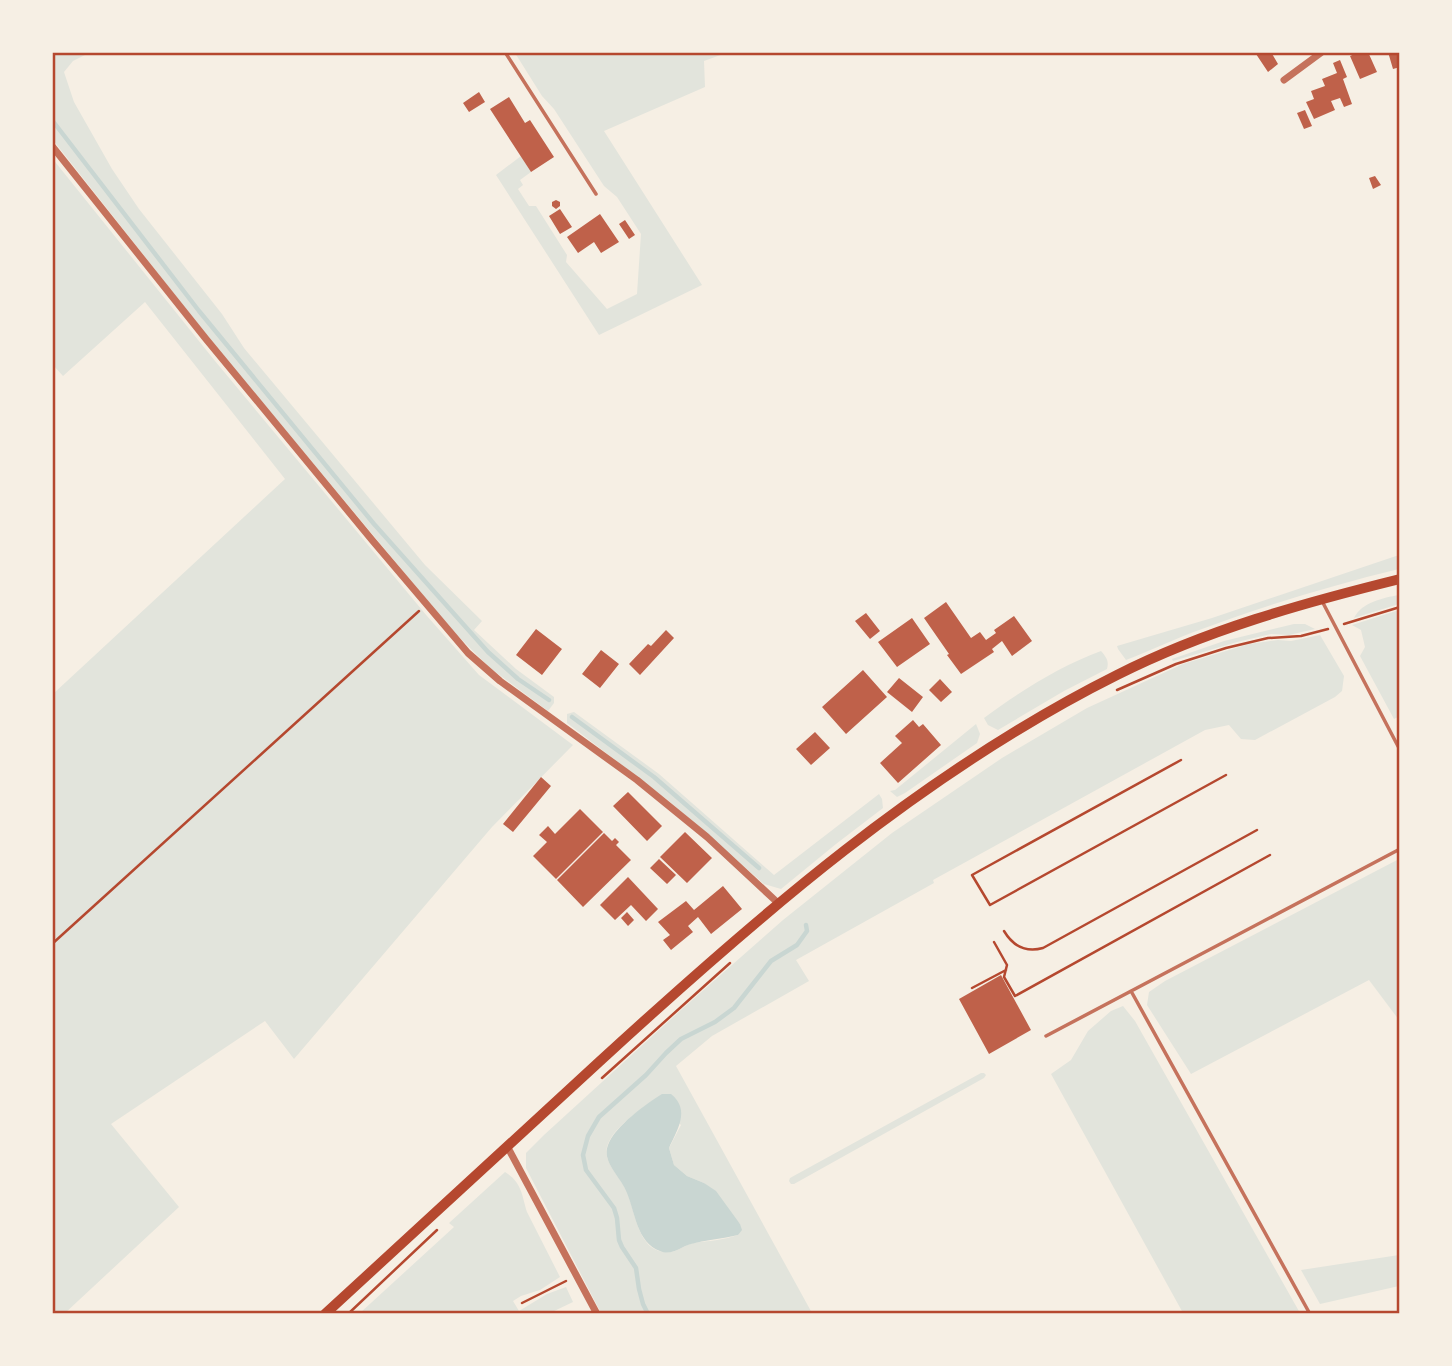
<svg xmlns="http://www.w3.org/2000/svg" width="1452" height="1366" font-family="Poppins,sans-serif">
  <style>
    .green { fill: #e2e4dc; fill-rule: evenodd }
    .water { fill: #c9d6d2 }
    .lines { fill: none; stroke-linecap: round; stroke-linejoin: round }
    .stream { stroke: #c9d6d2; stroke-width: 4.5 }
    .building { fill: #bf614a }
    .path { stroke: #b5482f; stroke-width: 2.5 }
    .service { stroke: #c5725c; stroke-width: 3.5 }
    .minor { stroke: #c5725c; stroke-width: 7 }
    .primary { stroke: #b5482f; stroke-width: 10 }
    .neatline { fill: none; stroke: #b5482f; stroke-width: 2.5 }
  </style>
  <rect width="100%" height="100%" fill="#f6efe4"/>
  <path class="green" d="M 53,53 L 89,53 L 73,61 L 64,72 L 74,102 L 112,169 L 139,209 L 222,314 L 244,348 L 425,565 L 482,621 L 474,630 L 516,669 L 554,697 L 554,703 L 548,711 L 490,668 L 458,636 L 433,607 L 213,343 L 53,140 Z
    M 515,53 L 726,53 L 704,61 L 705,87 L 604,131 L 702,285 L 599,335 L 496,175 L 521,156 L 531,172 L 520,180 L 523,185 L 518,189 L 529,206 L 536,206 L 567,255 L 566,262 L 607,309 L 637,294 L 641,234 L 617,197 L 604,186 L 554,109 L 542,96 Z
    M 52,158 L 215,361 L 427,616 L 479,675 L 573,745 L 492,827 L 294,1059 L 265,1021 L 111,1124 L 179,1207 L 64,1314 L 52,1313 L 53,694 L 285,479 L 145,302 L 63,376 L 53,365 Z
    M 1399,555 L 1399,569 C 1333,585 1266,605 1202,629 C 1176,638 1152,650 1126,660 L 1118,649 L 1117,646 L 1212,618 Z
    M 1399,595 L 1399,604 L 1354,618 C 1362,602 1383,598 1399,595 Z
    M 1399,610 L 1400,716 L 1394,719 L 1360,656 L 1365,647 L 1361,630 L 1352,625 Z
    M 1294,624 L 1305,624 L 1315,629 L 1289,635 L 1271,634 L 1237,642 L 1173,661 L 1172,659 L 1224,641 Z
    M 1320,635 L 1344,676 L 1342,691 L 1335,697 L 1255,740 L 1241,739 L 1229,725 L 1205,730 L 933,880 L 934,883 L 796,960 L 809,981 L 712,1036 L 676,1066 L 812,1313 L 601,1313 L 526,1168 L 526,1153 L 544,1135 L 682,1009 L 783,920 L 892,833 L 1002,758 L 1087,708 L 1183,664 L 1249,644 L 1278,640 L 1291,641 ZM 652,1101 L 681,1125 L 669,1148 L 674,1165 L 687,1176 L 704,1183 L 740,1224 L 738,1235 C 731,1237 724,1239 717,1240 C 708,1242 698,1241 690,1244 C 681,1247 674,1254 664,1252 C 637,1249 635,1210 627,1191 C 621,1178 603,1162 607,1147 C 613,1127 637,1113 652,1101 Z
    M 1101,651 C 1107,658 1109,661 1107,669 L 1064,691 L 998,730 L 988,725 L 984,718 C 1019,692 1060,666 1101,651 Z
    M 574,712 L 659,774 L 774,875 L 879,794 L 882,799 L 883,808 L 836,844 L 781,889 L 764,884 L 669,801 L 567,723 L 567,714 Z
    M 976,724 L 980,734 L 977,743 L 905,793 L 897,797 L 890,791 L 895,790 Z
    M 1399,859 L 1399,1020 L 1369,980 L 1191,1074 L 1147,1005 L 1149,992 L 1165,981 Z
    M 1123,1006 L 1135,1021 L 1300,1313 L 1183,1313 L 1051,1074 L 1071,1060 L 1088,1031 L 1111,1011 Z
    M 981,1073 L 984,1073 L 986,1075 L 984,1078 L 794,1184 L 791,1184 L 789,1181 L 790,1178 Z
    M 505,1172 C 522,1182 522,1196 527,1212 L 560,1277 L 540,1290 L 521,1296 L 513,1301 L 519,1311 L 547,1294 L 566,1287 L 573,1302 L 550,1313 L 360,1313 L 454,1227 L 449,1223 Z
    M 1399,1255 L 1399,1286 L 1320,1304 L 1301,1270 Z"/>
  <path class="water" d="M 662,1094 L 671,1094 C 691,1110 677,1130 669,1148 L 674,1165 L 687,1176 L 704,1183 L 716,1191 L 740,1224 L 742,1230 L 738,1235 C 723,1239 704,1240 691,1244 C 680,1247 672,1256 660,1251 C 637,1243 635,1212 627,1193 C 622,1178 601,1162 608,1145 C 615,1126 646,1104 662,1094 Z"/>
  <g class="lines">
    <path class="stream" d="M 52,120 L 199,311 L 374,524 L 488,652 L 518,679 L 549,700
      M 572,717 L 654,777 L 759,868
      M 648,1314 L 643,1304 L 639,1289 L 636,1268 L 622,1247 L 619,1240 L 617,1218 L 614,1208 L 586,1170 L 583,1155 L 588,1136 L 599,1117 L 646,1075 L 666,1053 L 681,1039 L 715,1022 L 734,1008 L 771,961 L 797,945 L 807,931 L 806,925"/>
  </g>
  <path class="building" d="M 1258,52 L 1271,52 L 1278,64 L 1268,72 L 1256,54 Z
    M 1359,52 L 1368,52 L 1377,72 L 1360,79 L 1350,56 Z
    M 1388,52 L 1400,52 L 1400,67 L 1393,69 Z
    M 1340,60 L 1347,77 L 1343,79 L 1352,104 L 1344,107 L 1340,98 L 1331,101 L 1335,110 L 1314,119 L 1306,102 L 1314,99 L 1311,91 L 1325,86 L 1322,79 L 1337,73 L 1333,63 Z
    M 479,92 L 485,102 L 469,112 L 463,103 Z
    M 509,97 L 525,123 L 530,120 L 554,157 L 531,172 L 490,109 Z
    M 1305,110 L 1312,126 L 1304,129 L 1297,113 Z
    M 1375,176 L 1381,185 L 1373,189 L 1369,178 Z
    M 556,200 L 560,202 L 560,206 L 556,209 L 552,206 L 552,202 Z
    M 560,209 L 572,227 L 560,234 L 549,216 Z
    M 600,214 L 619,242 L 601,253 L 594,242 L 578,253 L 567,237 Z
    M 625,220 L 635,235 L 629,239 L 619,224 Z
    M 946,602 L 971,638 L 980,632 L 986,640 L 996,633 L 994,630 L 1014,616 L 1032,641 L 1012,656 L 1002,641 L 992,649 L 994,652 L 961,674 L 947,655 L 949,654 L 924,618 Z
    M 866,613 L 880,631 L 870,639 L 855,621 Z
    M 912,618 L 930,644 L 897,667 L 878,642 Z
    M 536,629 L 562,649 L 542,675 L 516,655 Z
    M 666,630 L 674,638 L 640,675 L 629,664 L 648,644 L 651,646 Z
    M 601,650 L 619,664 L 600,688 L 582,674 Z
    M 863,670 L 887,697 L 846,734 L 822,707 Z
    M 899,678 L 923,697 L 912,712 L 887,692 Z
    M 940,679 L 952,692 L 941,702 L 929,690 Z
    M 913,720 L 919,727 L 923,724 L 941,745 L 898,783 L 880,763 L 902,743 L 895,736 Z
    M 815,732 L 830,748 L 811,765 L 796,749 Z
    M 541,777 L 551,786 L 513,832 L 503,824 Z
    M 628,792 L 662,826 L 647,841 L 613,806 Z
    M 580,809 L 603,832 L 556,879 L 533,856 L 547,842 L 539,835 L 548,826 L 555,834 Z
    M 685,832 L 712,858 L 687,883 L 660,857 Z
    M 604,833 L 612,841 L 615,838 L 619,842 L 616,845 L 631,860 L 583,907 L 557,880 Z
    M 659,859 L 676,875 L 667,884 L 650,868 Z
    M 628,877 L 658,909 L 646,921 L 631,905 L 615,920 L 600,905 Z
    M 723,886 L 742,909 L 711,934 L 698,917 L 688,926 L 693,932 L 671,950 L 663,940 L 670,935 L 658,922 L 686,901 L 694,910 Z
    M 627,912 L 634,920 L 628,926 L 621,918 Z
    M 1001,975 L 1031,1030 L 989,1054 L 959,999 Z"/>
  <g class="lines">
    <path class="path" d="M 1344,624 L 1400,607
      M 1117,690 L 1176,664 L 1226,648 L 1268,638 L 1301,636 L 1328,629
      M 1181,760 L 972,875 L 990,905 L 1226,775
      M 1004,931 C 1013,946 1025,953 1043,948 L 1257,830
      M 994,942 L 1007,965 L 1004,977 L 1015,996 L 1270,855
      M 52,944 L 419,611
      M 972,988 L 1006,970
      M 602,1078 L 730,963
      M 522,1303 L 566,1281
      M 348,1314 L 437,1230"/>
    <path class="service" d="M 505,52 L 596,194
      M 1322,601 L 1400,750
      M 1131,991 L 1310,1314
      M 1046,1036 L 1400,849"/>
    <path class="minor" d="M 1284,80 L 1322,52
      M 52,146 L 206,339 L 372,540 L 468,653 L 500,681 L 637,780 L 707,837 L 778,903
      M 507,1146 L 597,1314"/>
    <path class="primary" d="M 325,1314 C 416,1230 508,1146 599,1062 C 758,916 923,772 1117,675 C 1206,630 1303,603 1400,579"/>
  </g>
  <rect width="1452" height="1366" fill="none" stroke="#f6efe4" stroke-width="108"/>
  <rect x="54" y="54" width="1344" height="1258" class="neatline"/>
</svg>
